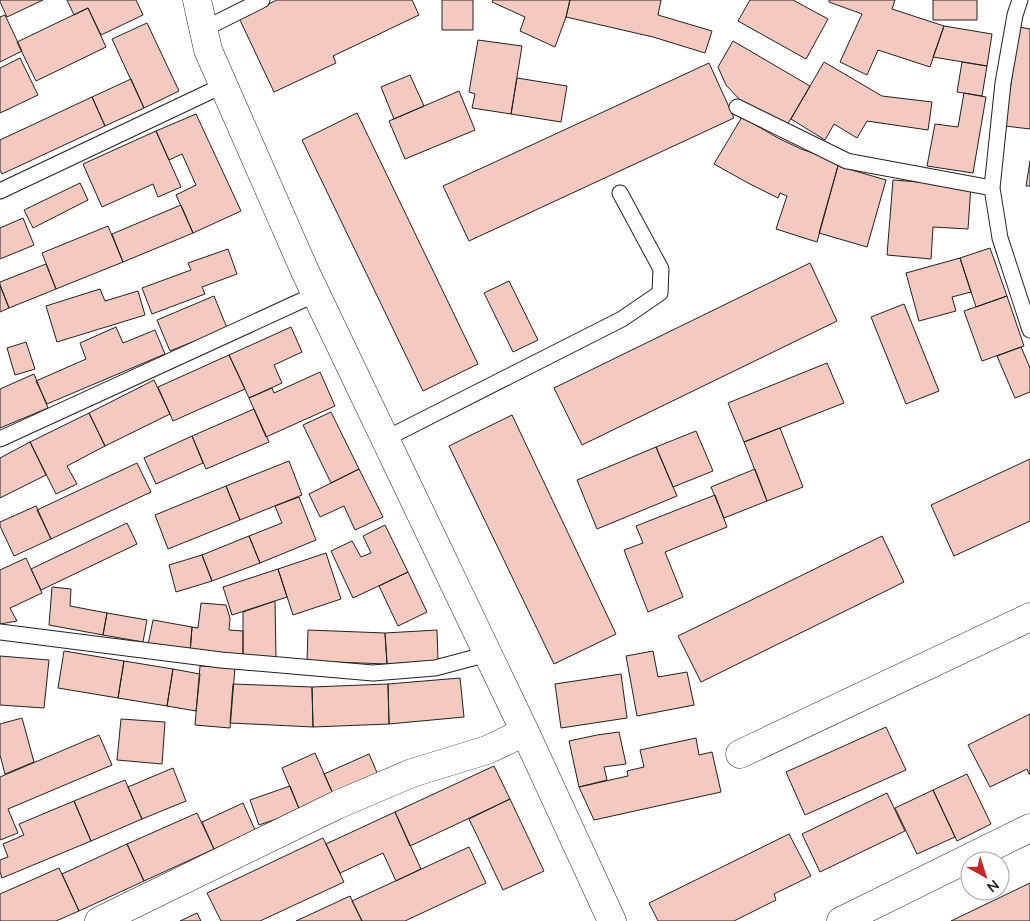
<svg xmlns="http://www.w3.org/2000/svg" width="1030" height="921" font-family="'Nunito Sans',sans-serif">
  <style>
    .building { fill: #f3c9c0; stroke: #222 }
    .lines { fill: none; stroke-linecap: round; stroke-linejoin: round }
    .service-casing { stroke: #222; stroke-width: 17 }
    .minor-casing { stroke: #222; stroke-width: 29 }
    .tertiary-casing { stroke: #222; stroke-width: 29 }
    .service { stroke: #fff; stroke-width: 15 }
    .minor { stroke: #fff; stroke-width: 28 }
    .tertiary { stroke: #fff; stroke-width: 28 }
  </style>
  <rect width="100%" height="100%" fill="#fff"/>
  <path class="building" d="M 0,0 L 43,0 L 7,17 L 0,2 Z
    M 67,0 L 136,0 L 143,15 L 101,35 L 88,8 L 74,15 Z
    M 277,0 L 412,0 L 419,15 L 333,56 L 336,63 L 274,92 L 239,18 Z
    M 442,0 L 473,0 L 473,30 L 442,30 Z
    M 493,0 L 570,0 L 566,17 L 555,47 L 520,31 L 525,17 L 492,2 Z
    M 570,0 L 661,0 L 658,15 L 712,31 L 705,53 L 653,37 L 566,17 Z
    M 750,0 L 793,0 L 828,19 L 806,59 L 738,21 Z
    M 829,0 L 895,0 L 892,9 L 944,26 L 930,67 L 878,50 L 867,75 L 840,62 L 862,14 L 829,2 Z
    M 933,0 L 977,0 L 977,20 L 933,20 Z
    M 88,8 L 106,47 L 36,81 L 17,42 Z
    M 5,15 L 22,51 L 0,62 L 0,17 Z
    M 147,23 L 179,91 L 144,108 L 112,39 Z
    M 944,26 L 992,34 L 987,66 L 933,57 Z
    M 1019,27 L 1030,29 L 1030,129 L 1005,126 Z
    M 478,40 L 522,46 L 511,114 L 472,108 L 475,94 L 469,92 Z
    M 733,41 L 810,86 L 786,127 L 740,100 L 726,85 L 718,67 Z
    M 20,58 L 38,95 L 0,113 L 0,68 Z
    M 824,62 L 882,96 L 932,102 L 928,130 L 867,121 L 857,138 L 834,124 L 825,140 L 791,119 Z
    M 962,62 L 987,66 L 982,96 L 957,92 Z
    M 709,63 L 734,118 L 469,241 L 443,186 Z
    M 410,75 L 424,106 L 394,119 L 381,87 Z
    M 517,78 L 567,86 L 561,122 L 511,114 Z
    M 131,79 L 144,108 L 105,126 L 92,97 Z
    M 459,91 L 475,130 L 405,159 L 389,121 Z
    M 964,93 L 986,97 L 973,173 L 927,166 L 935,124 L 958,127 Z
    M 92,97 L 105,126 L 2,174 L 0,170 L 0,140 Z
    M 357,113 L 478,364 L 423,391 L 302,140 Z
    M 196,114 L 241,211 L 193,233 L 176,195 L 196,185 L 182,154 L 169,160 L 156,131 Z
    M 742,117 L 778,138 L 801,149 L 839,162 L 817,242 L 776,229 L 787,196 L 780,193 L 778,198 L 748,183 L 714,164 Z
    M 156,131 L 181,187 L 158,197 L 153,184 L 102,207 L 83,164 Z
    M 1030,161 L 1030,186 L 1026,186 Z
    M 838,166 L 886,180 L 867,247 L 819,233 Z
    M 893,180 L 971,186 L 968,229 L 933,227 L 931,259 L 887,255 Z
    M 80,183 L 88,200 L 33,228 L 24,210 Z
    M 181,205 L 193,233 L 123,262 L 112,234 Z
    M 23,218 L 34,245 L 0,259 L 0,228 Z
    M 108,226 L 123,262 L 56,289 L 42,253 Z
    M 990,248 L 1007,296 L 976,307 L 960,258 Z
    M 228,249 L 237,274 L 202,287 L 205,294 L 152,314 L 142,288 L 191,270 L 188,263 Z
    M 960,258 L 971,292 L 952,297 L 956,311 L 919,321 L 906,273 Z
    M 810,263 L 837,321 L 582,445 L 554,388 Z
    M 46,264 L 56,289 L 9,308 L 0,285 L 0,282 Z
    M 509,281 L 538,340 L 513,352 L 484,293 Z
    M 0,285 L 9,308 L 0,312 Z
    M 100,289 L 105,301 L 138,291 L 145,315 L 57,342 L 46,306 Z
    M 214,296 L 227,328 L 170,351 L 157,320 Z
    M 1007,296 L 1024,346 L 982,361 L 964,311 Z
    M 904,304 L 939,391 L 906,404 L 871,317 Z
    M 116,327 L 123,343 L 155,330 L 165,354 L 47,404 L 36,381 L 86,359 L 80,343 Z
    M 291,327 L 302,352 L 274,365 L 282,383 L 249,398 L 229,355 Z
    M 26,342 L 35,369 L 15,375 L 7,348 Z
    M 1021,347 L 1030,368 L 1030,392 L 1015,398 L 997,356 Z
    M 229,355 L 245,389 L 173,421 L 158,387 Z
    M 827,363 L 844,403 L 744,442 L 728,403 Z
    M 320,372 L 335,406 L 266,437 L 249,398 L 272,388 L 274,393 Z
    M 34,374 L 48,408 L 0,428 L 0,389 Z
    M 154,380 L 170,414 L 105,446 L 89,413 Z
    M 254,409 L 269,442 L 206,469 L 192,436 Z
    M 331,412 L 359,469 L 331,483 L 303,425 Z
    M 89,413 L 105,446 L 67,466 L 77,484 L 56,494 L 30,442 Z
    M 512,415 L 616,634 L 554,664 L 449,446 Z
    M 780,428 L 803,487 L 767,501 L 744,442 Z
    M 696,431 L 713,471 L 673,487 L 656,447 Z
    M 192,436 L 203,463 L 156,484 L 144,458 Z
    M 30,442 L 46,475 L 0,498 L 0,458 Z
    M 656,447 L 677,496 L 597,529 L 577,480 Z
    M 1030,459 L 1030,521 L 954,556 L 931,505 Z
    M 289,461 L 302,495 L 240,520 L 226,486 Z
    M 137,463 L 151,492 L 51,539 L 37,510 Z
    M 359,469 L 383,517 L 355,530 L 344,506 L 320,517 L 309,494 Z
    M 755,469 L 767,501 L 724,518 L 711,487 Z
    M 226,486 L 240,520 L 168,549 L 155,515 Z
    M 715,495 L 727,527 L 665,552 L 683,597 L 648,612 L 624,550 L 643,543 L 636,526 Z
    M 299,497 L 316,540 L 260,563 L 249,536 L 282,523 L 275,506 Z
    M 36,506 L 51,539 L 14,556 L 0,526 L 0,522 Z
    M 127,523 L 137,544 L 41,590 L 31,569 Z
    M 385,525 L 408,572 L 353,598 L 331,551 L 352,541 L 361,557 L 371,553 L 363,536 Z
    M 249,536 L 260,563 L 212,581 L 202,555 Z
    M 882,536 L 904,582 L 701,682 L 678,636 Z
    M 326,553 L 341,599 L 293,615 L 278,569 Z
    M 202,555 L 212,581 L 176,592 L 169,565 Z
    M 26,558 L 42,593 L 10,608 L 17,621 L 0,624 L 0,570 Z
    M 278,569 L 287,597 L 232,615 L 223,587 Z
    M 408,572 L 427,612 L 398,626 L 379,586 Z
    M 52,587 L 71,589 L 70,606 L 107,613 L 103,635 L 49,625 Z
    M 275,601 L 276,658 L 243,658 L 243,612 Z
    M 201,603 L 226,605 L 230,618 L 229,630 L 243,631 L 243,658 L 190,653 L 192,627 L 198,628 Z
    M 107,613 L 147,620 L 143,642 L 103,635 Z
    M 153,620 L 192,627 L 190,653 L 148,645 Z
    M 308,630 L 385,633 L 387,664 L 307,661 Z
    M 437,630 L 438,661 L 387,664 L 385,633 Z
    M 64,651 L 124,661 L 118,698 L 58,688 Z
    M 653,651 L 658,677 L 687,672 L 694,705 L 637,716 L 626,656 Z
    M 0,656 L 49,660 L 44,708 L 0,705 Z
    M 124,661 L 173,669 L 167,706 L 118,698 Z
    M 200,666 L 235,668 L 230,728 L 195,725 Z
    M 173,669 L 200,674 L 196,711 L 167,706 Z
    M 621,674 L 627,718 L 561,728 L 555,684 Z
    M 460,678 L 464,717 L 389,724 L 388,684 Z
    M 233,684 L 312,687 L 313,727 L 230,723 Z
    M 388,684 L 389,724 L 313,727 L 312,687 Z
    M 1030,714 L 1030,774 L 1029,774 L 1027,769 L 990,787 L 968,745 Z
    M 22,718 L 34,762 L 5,774 L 0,755 L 0,724 Z
    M 121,719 L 165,722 L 162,764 L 117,760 Z
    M 886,727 L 906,770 L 805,815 L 786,772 Z
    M 619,732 L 626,764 L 604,767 L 607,780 L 579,787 L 569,741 L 597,735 Z
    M 99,735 L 112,765 L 8,809 L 18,833 L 0,840 L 0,777 Z
    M 696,738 L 699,755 L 712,752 L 721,792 L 594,820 L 579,787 L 628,776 L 627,771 L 644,767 L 640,750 Z
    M 315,753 L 334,796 L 300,811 L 282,768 Z
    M 369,754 L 379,777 L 334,796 L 324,774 Z
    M 494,766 L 510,799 L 410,846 L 395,812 Z
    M 173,768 L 186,801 L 142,819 L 128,787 Z
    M 967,774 L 991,824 L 957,841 L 933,790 Z
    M 125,780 L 142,819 L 91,841 L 74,801 Z
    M 290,786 L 300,811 L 259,825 L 250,800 Z
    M 933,790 L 955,837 L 917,854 L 895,808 Z
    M 887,793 L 905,831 L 820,872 L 802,834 Z
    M 510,799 L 544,871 L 503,890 L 469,819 Z
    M 74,801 L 91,841 L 2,878 L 0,872 L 0,860 L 8,857 L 3,844 L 24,835 L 19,824 Z
    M 243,803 L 255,830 L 214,849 L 202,822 Z
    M 395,812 L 421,869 L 396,881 L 383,853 L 340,873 L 326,844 Z
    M 197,813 L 214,849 L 144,881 L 127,844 Z
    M 789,834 L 811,876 L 774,894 L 776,900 L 734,921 L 658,921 L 649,903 Z
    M 323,838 L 344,882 L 260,921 L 221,921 L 207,893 Z
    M 127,844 L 144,881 L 79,911 L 62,874 Z
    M 469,847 L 486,883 L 405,921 L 362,921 L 352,901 Z
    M 59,868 L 79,911 L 56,921 L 0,921 L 0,894 Z
    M 1030,883 L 1030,921 L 951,921 Z
    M 350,896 L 362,921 L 296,921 Z
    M 197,913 L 201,921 L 180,921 Z"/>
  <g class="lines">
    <g class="service-casing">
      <path id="service" d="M 1020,0 L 1015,15 L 1003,83 L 992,188 L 1000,238 L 1030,330
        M 204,29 L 262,0
        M 737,107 L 847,161 L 992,188
        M 0,191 L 224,85
        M 0,439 L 316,294
        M 385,439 L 622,319 L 660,293 L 661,269 L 620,193
        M 0,632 L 221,660 L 373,673 L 435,668 L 488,654"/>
    </g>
    <g class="minor-casing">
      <path id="minor" d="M 740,754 L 1030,617
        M 99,921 L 337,805 L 412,773 L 487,750 L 525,732
        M 841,921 L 1030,828"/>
    </g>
    <g class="tertiary-casing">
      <path id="tertiary" d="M 197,0 L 208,50 L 304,269 L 525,732 L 612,921"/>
    </g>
    <use href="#service" class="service"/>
    <use href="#minor" class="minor"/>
    <use href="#tertiary" class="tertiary"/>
  </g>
  <g transform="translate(985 876) rotate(141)"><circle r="24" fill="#ffffff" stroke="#a7a7a7"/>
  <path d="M0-4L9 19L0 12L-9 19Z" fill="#c62828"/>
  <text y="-8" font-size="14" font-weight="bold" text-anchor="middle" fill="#222222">N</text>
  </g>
</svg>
